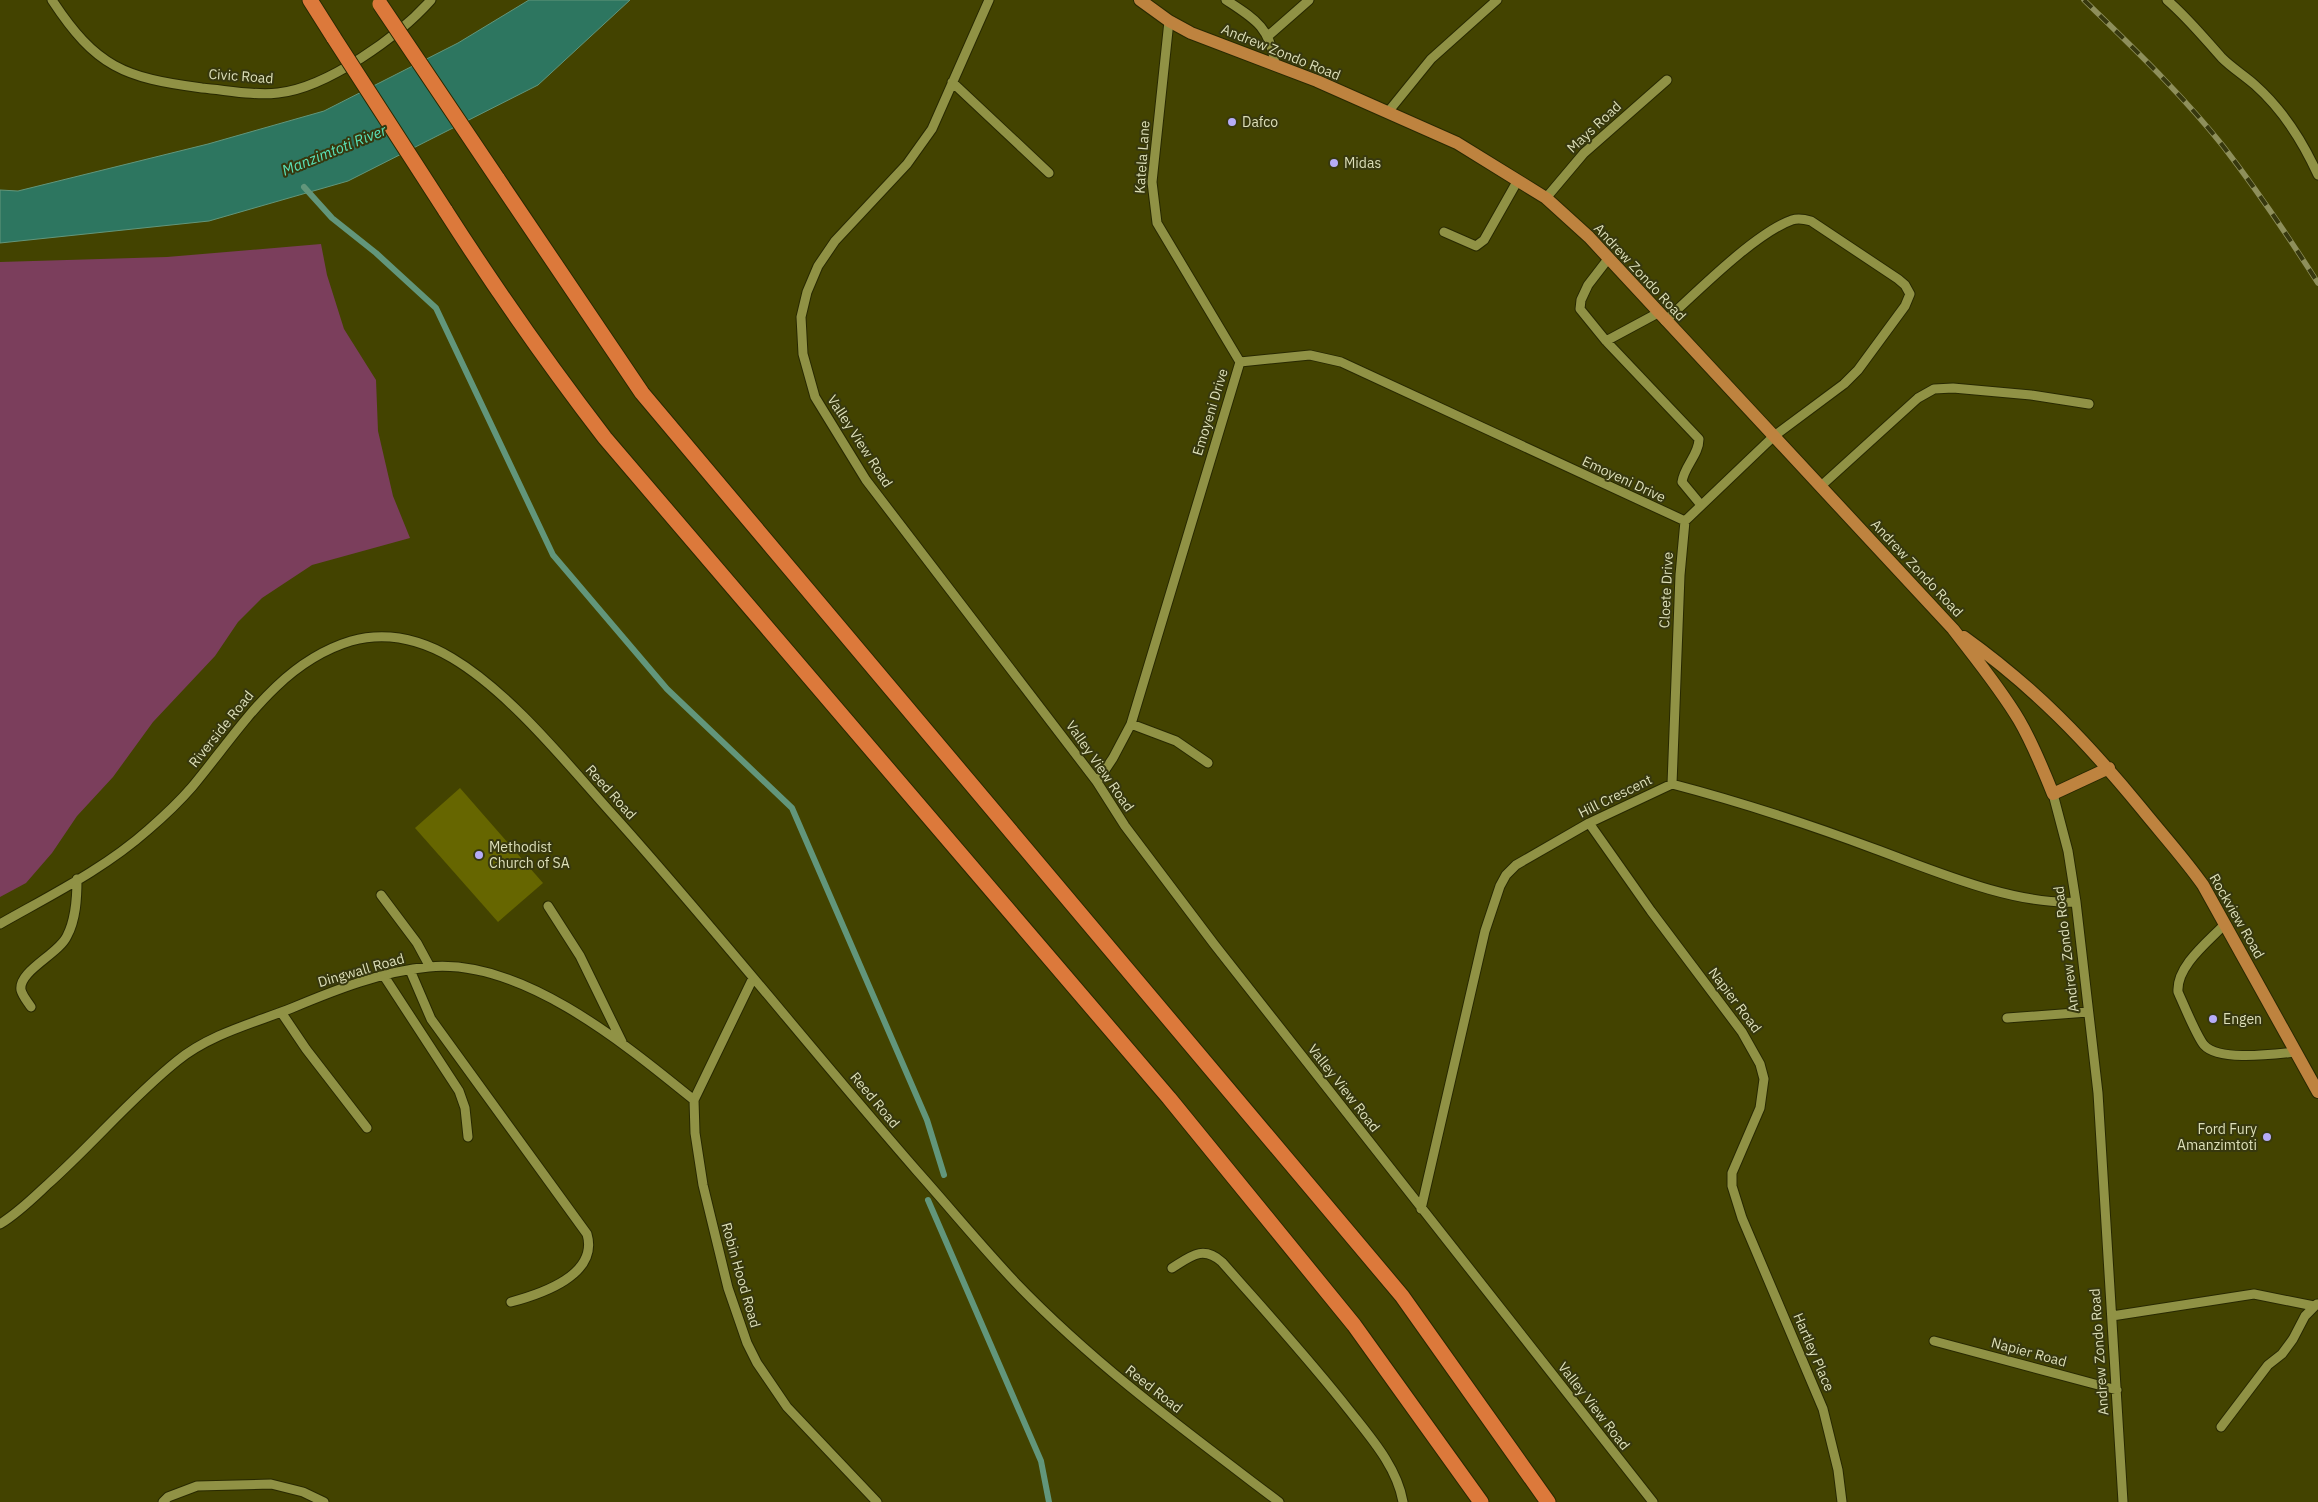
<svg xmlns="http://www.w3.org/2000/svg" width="2318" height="1502" font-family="'IBM Plex Sans',sans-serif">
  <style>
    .green { fill: #7b3e5c }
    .water { fill: #2d7660; stroke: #62967b }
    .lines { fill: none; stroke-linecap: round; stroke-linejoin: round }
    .stream { stroke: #62967b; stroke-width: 6 }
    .building { fill: #660 }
    .minor-casing { stroke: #282900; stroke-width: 11 }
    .major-casing { stroke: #282900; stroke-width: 14 }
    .highway-casing { stroke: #282900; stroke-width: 17 }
    .minor { stroke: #909245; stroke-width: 9 }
    .major { stroke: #be833f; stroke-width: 12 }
    .highway { stroke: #dc793b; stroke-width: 15 }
    .rail-casing { stroke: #8e8f5b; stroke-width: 5.5 }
    .rail { stroke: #37380e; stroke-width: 4; stroke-dasharray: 11; stroke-linecap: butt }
    .highway-bridge-casing { stroke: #282900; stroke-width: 17; stroke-linecap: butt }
    .highway-bridge { stroke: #dc793b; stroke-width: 15 }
    .poi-dot { fill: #b6acf8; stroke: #37380e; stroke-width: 2 }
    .labels { text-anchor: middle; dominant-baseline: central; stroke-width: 4; stroke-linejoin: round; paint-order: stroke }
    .street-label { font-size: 14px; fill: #dddfb9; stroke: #37380e }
    .poi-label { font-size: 14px; fill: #dddfb9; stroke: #37380e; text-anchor: start }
    .water-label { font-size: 15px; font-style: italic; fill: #5ae2b9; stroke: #37380e }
  </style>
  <rect width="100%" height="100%" fill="#434300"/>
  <path class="green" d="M 321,244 L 327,275 L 344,329 L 376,380 L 378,431 L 393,496 L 410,538 L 312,565 L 262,598 L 238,622 L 215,656 L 153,722 L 113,777 L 77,816 L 52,853 L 26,883 L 0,897 L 0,262 L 167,257 Z"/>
  <path class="water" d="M 529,0 L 630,0 L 538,85 L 348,181 L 209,221 L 0,243 L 0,190 L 18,191 L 208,144 L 324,111 L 458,43 Z"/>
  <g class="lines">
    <path class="stream" d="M 304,187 L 332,218 L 376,253 L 436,308 L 553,555 L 667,689 L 792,808 L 927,1120 L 944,1175
      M 928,1200 L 1041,1461 L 1049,1502"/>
  </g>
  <path class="building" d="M 460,788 L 543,883 L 498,922 L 415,828 Z"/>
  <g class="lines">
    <g class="minor-casing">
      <path id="minor" d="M 52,0 C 96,67 124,78 202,88 C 226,90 253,96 278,93 C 327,88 399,36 431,0
        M 989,0 L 932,129 L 907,164 L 835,241 L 818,266 L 807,292 L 801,317 L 803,354 L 815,397 L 866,480 L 1097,782 L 1125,826 L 1214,944 L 1653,1502
        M 1226,0 C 1255,19 1270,27 1275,64
        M 2167,0 C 2188,18 2204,38 2222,58 C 2232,68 2245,76 2255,85 C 2282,109 2303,142 2318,175
        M 1169,21 L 1152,182 L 1157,223 L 1240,362
        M 1268,36 L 1309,0
        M 952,82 L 1049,173
        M 1388,112 L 1431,59 L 1497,0
        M 1546,198 L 1584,153 L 1667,80
        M 1444,232 L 1476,246 L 1484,240 L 1518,180
        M 1608,259 L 1588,285 L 1581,300 L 1580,309 L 1606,341 L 1699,439 C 1699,455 1684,466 1682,482 L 1701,505
        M 1665,321 C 1696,293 1755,233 1792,220 C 1798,218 1804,219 1811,221 L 1898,279 L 1905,285 L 1910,294 L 1905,306 L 1858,370 L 1844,384 L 1774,436 L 1685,521 L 1680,575 L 1672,784
        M 1606,341 L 1658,313
        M 1240,362 L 1310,355 L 1341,362 L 1685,521
        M 1821,486 L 1918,398 L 1934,389 L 1953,388 L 2031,395 L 2089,404
        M 1131,724 L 1176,741 L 1208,763
        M 1097,782 L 1113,758 L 1131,724 L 1240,362
        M 2053,794 L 2068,851 L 2076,902 L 2098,1093 L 2123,1502
        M 1589,823 L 1651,911 L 1742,1032 L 1760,1064 L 1764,1079 L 1760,1108 L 1732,1173 L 1732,1186 L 1742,1218 L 1823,1409 L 1838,1470 L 1842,1502
        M 381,895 L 417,943 L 430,967
        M 548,906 L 580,956 L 622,1042
        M 0,924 C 51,895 104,869 148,830 C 163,817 179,802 192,787 C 238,732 278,663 351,641 C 387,631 420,639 452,658 C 511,693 568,765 615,817 C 718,932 815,1054 917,1171 C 950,1208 982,1247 1016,1283 C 1096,1366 1188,1433 1279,1502
        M 2225,924 C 2209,941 2176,966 2178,992 C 2183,1003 2197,1037 2204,1045 C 2219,1062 2275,1054 2296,1052
        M 410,970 L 431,1019 L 587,1234 C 599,1275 541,1294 511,1302
        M 384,976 L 459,1091 L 465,1108 L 468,1137
        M 31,1007 C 28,1002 23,997 21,990 C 18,971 59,954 67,936 C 76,919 77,898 77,879
        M 281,1012 L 306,1049 L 367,1128
        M 2007,1018 L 2088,1012
        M 694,1100 L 695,1133 L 703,1185 L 728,1288 L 747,1343 L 757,1363 L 787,1407 L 877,1502
        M 1421,1209 L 1485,931 L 1500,886 L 1506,875 L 1516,865 L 1589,823 L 1672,784 C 1741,802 1808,824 1875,849 C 1935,871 2013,905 2076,902
        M 0,1224 C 18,1213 32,1199 47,1185 C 92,1145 130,1099 177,1061 C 210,1034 254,1023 292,1008 C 335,990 383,971 429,967 C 522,958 626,1045 694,1100 L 753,978
        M 1172,1268 C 1191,1256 1203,1245 1222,1262 C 1265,1311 1309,1359 1349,1410 C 1371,1438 1397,1467 1403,1502
        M 2112,1316 L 2254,1294 L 2314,1306
        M 1934,1341 L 2117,1390
        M 2221,1427 L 2268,1365 L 2282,1354 L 2293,1339 L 2305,1316 L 2317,1304
        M 163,1502 L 168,1497 L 197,1486 L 271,1484 L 303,1492 L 324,1502"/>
    </g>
    <g class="major-casing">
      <path id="major" d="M 1140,0 L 1169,21 L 1191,33 L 1317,81 L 1457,143 L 1546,198 L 1589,237 L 1953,629 C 1976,659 2000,688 2019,720 C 2033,744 2043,769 2053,794 L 2109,768
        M 1964,637 C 2035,688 2086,741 2141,808 C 2162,834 2184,858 2203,885 L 2318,1092"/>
    </g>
    <g class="highway-casing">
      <path id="highway" d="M 310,0 L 334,38
        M 497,178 L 642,393 L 1402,1296 L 1548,1502
        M 445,210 C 495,288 548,364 605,438 L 1169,1098 L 1354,1325 L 1481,1502"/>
    </g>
    <use href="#minor" class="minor"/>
    <use href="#major" class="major"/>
    <use href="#highway" class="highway"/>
    <g class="rail-casing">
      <path id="rail" d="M 2084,0 C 2132,47 2181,93 2223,146 C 2257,190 2288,236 2318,283"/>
    </g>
    <use href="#rail" class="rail"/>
    <g class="highway-bridge-casing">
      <path id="highway-bridge" d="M 380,4 L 497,178
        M 334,38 L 445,210"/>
    </g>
    <use href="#highway-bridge" class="highway-bridge"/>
  </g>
  <g class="poi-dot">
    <circle cx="1232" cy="122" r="5"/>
    <circle cx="1334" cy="163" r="5"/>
    <circle cx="479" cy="855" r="5"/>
    <circle cx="2213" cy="1019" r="5"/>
    <circle cx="2267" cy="1137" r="5"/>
  </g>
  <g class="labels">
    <g class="street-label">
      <text transform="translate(1281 52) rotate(22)">Andrew Zondo Road</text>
      <text transform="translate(241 76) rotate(4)">Civic Road</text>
      <text transform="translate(1594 127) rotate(-43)">Mays Road</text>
      <text transform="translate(1142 157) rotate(-86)">Katela Lane</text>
      <text transform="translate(1640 272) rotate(47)">Andrew Zondo Road</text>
      <text transform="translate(1210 412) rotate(-73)">Emoyeni Drive</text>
      <text transform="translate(860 441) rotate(57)">Valley View Road</text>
      <text transform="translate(1624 479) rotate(25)">Emoyeni Drive</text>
      <text transform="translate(1917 568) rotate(47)">Andrew Zondo Road</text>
      <text transform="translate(1666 590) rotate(-87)">Cloete Drive</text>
      <text transform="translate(221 729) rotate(-51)">Riverside Road</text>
      <text transform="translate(1100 766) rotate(55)">Valley View Road</text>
      <text transform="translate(611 792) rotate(48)">Reed Road</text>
      <text transform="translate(1615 796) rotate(-26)">Hill Crescent</text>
      <text transform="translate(2237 916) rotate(60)">Rockview Road</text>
      <text transform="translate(2066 949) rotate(-97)">Andrew Zondo Road</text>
      <text transform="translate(361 970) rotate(-16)">Dingwall Road</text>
      <text transform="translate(1735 1000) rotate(53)">Napier Road</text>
      <text transform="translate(1344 1088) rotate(52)">Valley View Road</text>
      <text transform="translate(875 1100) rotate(50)">Reed Road</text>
      <text transform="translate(741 1275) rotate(74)">Robin Hood Road</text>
      <text transform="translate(1814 1352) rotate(67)">Hartley Place</text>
      <text transform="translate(2029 1352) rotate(15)">Napier Road</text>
      <text transform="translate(2099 1352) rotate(-94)">Andrew Zondo Road</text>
      <text transform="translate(1154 1389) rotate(38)">Reed Road</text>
      <text transform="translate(1594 1406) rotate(52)">Valley View Road</text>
    </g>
    <g class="poi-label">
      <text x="1242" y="122">Dafco</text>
      <text x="1344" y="163">Midas</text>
      <text x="489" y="847">Methodist<tspan x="489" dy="16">Church of SA</tspan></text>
      <text x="2223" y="1019">Engen</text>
      <text x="2257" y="1129" text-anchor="end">Ford Fury<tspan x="2257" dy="16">Amanzimtoti</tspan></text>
    </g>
    <g class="water-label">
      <text transform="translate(334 150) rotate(-22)">Manzimtoti River</text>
    </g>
  </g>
</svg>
